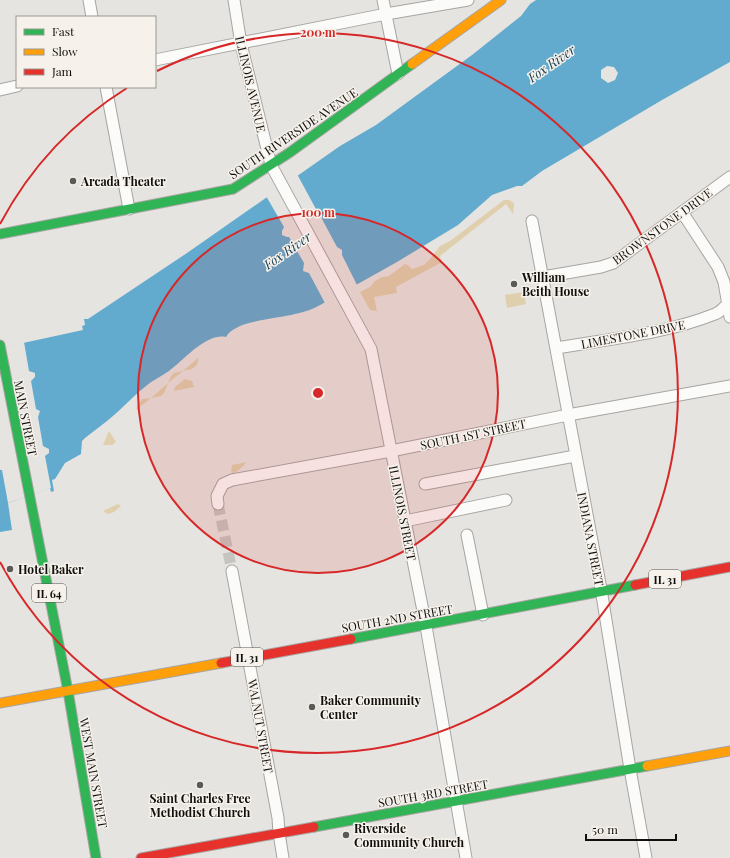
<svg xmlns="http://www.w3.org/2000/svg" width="730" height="858" font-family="'Playfair Display',serif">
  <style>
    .green { fill: #e0cfac }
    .water { fill: #62abce; fill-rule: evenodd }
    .pier { fill: #e6e4e0 }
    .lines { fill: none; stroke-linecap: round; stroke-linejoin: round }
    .street-tunnel { stroke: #c6c4c0; stroke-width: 11; stroke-dasharray: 11 5.5; stroke-linecap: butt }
    .street-casing { stroke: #a7a5a2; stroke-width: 13 }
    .fast-casing { stroke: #a7a5a2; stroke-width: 11 }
    .slow-casing { stroke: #a7a5a2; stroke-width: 11 }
    .jam-casing { stroke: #a7a5a2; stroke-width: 11 }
    .street { stroke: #fbfbfa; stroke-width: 11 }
    .fast { stroke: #30b455; stroke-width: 9 }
    .slow { stroke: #ff9f0a; stroke-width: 9 }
    .jam { stroke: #e5322d; stroke-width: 9 }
    .ring { fill: none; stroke: #d62828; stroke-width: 2 }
    .poi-dot { fill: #5b5a57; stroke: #f6f2eb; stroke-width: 1.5 }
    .labels { text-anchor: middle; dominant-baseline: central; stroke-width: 3; stroke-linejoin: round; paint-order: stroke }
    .shield { fill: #f6f2eb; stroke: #555350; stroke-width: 1 }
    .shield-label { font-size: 11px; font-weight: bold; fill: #100f0d }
    .street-label { font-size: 12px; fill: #100f0d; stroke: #f6f2eb }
    .poi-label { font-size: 12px; font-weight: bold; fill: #100f0d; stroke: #f6f2eb; text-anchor: start }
    .water-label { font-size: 13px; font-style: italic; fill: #113b52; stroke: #f6f2eb }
    .centre { fill: #d62828; stroke: #f6f2eb; stroke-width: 2 }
    .ring-label { font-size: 12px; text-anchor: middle; font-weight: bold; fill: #d62828; stroke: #f6f2eb; stroke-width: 3; stroke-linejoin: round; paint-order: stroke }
  </style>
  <rect width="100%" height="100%" fill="#e6e4e0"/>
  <path class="green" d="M 504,200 L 509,200 L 514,203 L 513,214 L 506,204 L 440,256 L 442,262 L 396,287 L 397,293 L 374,297 L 377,311 L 370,310 L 360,292 L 370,287 L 375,281 L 382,277 L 389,276 L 405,264 L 408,265 L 412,269 L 424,265 L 430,259 L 440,246 L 450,241 Z
    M 524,292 L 526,304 L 507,308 L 505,295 Z
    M 199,357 L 197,365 L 192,369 L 183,371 L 168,383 L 164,393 L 161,396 L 151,398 L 136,410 L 137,406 L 142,399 L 151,398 L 168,383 L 171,376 L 174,373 L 183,371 Z
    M 185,379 L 192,381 L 194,387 L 174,391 L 175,387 Z
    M 109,431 L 116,442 L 112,445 L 103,445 Z
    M 247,462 L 239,470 L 232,474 L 231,471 L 232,465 Z
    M 118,504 L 121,506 L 114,512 L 108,514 L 103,511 Z"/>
  <path class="water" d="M 536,0 L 730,0 L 730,62 L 662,100 L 542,171 L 522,186 L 517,186 L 492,195 L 458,225 L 397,262 L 322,304 C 313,309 305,312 295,314 C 277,319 235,320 226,337 C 206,333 184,360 169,371 C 162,376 153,380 146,386 C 132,397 121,410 107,421 C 100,427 92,432 85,438 L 82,441 L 81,454 L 65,463 L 55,479 L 52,480 L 54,491 L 51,492 L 50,488 L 8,503 L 12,530 L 0,532 L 0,348 L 83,330 L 82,326 L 85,325 L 84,319 L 88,319 L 187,253 L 340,146 L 376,125 L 472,55 L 521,16 L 530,4 ZM 607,66 L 614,67 L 618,73 L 615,80 L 608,83 L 601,78 L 601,70 Z"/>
  <path class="pier" d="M 297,174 L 317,211 L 322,214 L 322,219 L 337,247 L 342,250 L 342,255 L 358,287 L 326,305 L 309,273 L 303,271 L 304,263 L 289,237 L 287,237 L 282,235 L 282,231 L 284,227 L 266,196 Z
    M 24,342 L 29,371 L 35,373 L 35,377 L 31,381 L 36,409 L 40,411 L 38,417 L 43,446 L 49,449 L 49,453 L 45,456 L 51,488 L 8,503 L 2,470 L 0,470 L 0,348 Z"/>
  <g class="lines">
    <path class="street-tunnel" d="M 218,504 L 232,571"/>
    <g class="street-casing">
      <path id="street" d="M 89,0 L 92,17
        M 234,0 L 241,44 L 271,165 L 371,349 L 426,626 L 466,858
        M 383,0 L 398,74
        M 155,60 L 386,14 L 468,0
        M 106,87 L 129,209
        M 0,90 L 17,86
        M 682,212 L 718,267 L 724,282 L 730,317
        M 532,221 L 601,589 L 630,769 L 646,858
        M 543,277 L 601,267 L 613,263 L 730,177
        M 556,348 C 609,339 665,334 715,314 C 721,312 724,306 730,303
        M 425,484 L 575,456
        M 218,504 L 217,496 L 223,484 L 232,480 L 391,451 L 568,415 L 730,386
        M 405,521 L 506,500
        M 467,535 L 483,615
        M 232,571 L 278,818 L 279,833 L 283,858"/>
    </g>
    <g class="fast-casing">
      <path id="fast" d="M 0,234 L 233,189 L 289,153 L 412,64
        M 0,345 L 68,691 L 96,858
        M 351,639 L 635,585
        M 314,827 L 647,766"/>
    </g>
    <g class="slow-casing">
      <path id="slow" d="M 412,64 L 501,0
        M 0,703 L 221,663
        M 647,766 L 730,751"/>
    </g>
    <g class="jam-casing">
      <path id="jam" d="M 635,585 L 730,567
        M 221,663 L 351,639
        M 141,858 L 314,827"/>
    </g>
    <use href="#street" class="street"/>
    <use href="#fast" class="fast"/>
    <use href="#slow" class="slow"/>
    <use href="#jam" class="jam"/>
  </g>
  <circle cx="318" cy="393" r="180" fill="#d62828" fill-opacity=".12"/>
  <g class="ring">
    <circle cx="318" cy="393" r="180"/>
    <path d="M0 224A360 360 0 0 1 127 88M157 71A360 360 0 1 1 0 562"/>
  </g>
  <g class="poi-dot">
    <circle cx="73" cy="181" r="4"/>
    <circle cx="514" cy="284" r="4"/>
    <circle cx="10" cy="569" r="4"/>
    <circle cx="312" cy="707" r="4"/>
    <circle cx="200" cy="785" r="4"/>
    <circle cx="346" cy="835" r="4"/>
  </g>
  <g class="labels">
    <g class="shield">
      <rect x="649" y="570" width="32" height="18" rx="3"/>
      <rect x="32" y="584" width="34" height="18" rx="3"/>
      <rect x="231" y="648" width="32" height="18" rx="3"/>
    </g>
    <g class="shield-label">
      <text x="665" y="579">IL 31</text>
      <text x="49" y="593">IL 64</text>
      <text x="247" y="657">IL 31</text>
    </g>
    <g class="street-label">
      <text transform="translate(251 84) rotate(77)">ILLINOIS AVENUE</text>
      <text transform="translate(293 133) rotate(-34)">SOUTH RIVERSIDE AVENUE</text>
      <text transform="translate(662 226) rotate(-36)">BROWNSTONE DRIVE</text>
      <text transform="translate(633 334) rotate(-11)">LIMESTONE DRIVE</text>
      <text transform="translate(26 418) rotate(79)">MAIN STREET</text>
      <text transform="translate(473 434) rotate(-12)">SOUTH 1ST STREET</text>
      <text transform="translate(403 513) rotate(79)">ILLINOIS STREET</text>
      <text transform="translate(591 539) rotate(79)">INDIANA STREET</text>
      <text transform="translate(397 618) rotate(-10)">SOUTH 2ND STREET</text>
      <text transform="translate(261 726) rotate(80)">WALNUT STREET</text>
      <text transform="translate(94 773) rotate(80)">WEST MAIN STREET</text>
      <text transform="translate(433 793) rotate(-10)">SOUTH 3RD STREET</text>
    </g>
    <g class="poi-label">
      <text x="81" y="181">Arcada Theater</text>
      <text x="522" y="277">William<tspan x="522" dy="14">Beith House</tspan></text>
      <text x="18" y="569">Hotel Baker</text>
      <text x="320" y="700">Baker Community<tspan x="320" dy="14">Center</tspan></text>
      <text x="200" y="798" text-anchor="middle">Saint Charles Free<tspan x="200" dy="14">Methodist Church</tspan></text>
      <text x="354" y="828">Riverside<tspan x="354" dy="14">Community Church</tspan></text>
    </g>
    <g class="water-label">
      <text transform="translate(551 63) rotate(-35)">Fox River</text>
      <text transform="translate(287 250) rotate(-35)">Fox River</text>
    </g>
  </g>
  <circle cx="318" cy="393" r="6" class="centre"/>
  <g class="ring-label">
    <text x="318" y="37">200 m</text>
    <text x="318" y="217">100 m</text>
  </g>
  <rect x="16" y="16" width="140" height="72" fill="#f6f2eb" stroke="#9a9792"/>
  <rect x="24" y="29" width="20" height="6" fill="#30b455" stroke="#9a9792"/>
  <text x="52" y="36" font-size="12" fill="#100f0d">Fast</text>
  <rect x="24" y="49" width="20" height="6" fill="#ff9f0a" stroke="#9a9792"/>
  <text x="52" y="56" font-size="12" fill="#100f0d">Slow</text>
  <rect x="24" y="69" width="20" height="6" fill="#e5322d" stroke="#9a9792"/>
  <text x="52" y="76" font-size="12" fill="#100f0d">Jam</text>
  <path d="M586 834v6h90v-6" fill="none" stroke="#100f0d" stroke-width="2"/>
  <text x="592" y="834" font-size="12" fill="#100f0d" stroke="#f6f2eb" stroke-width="3" paint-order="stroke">50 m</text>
</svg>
